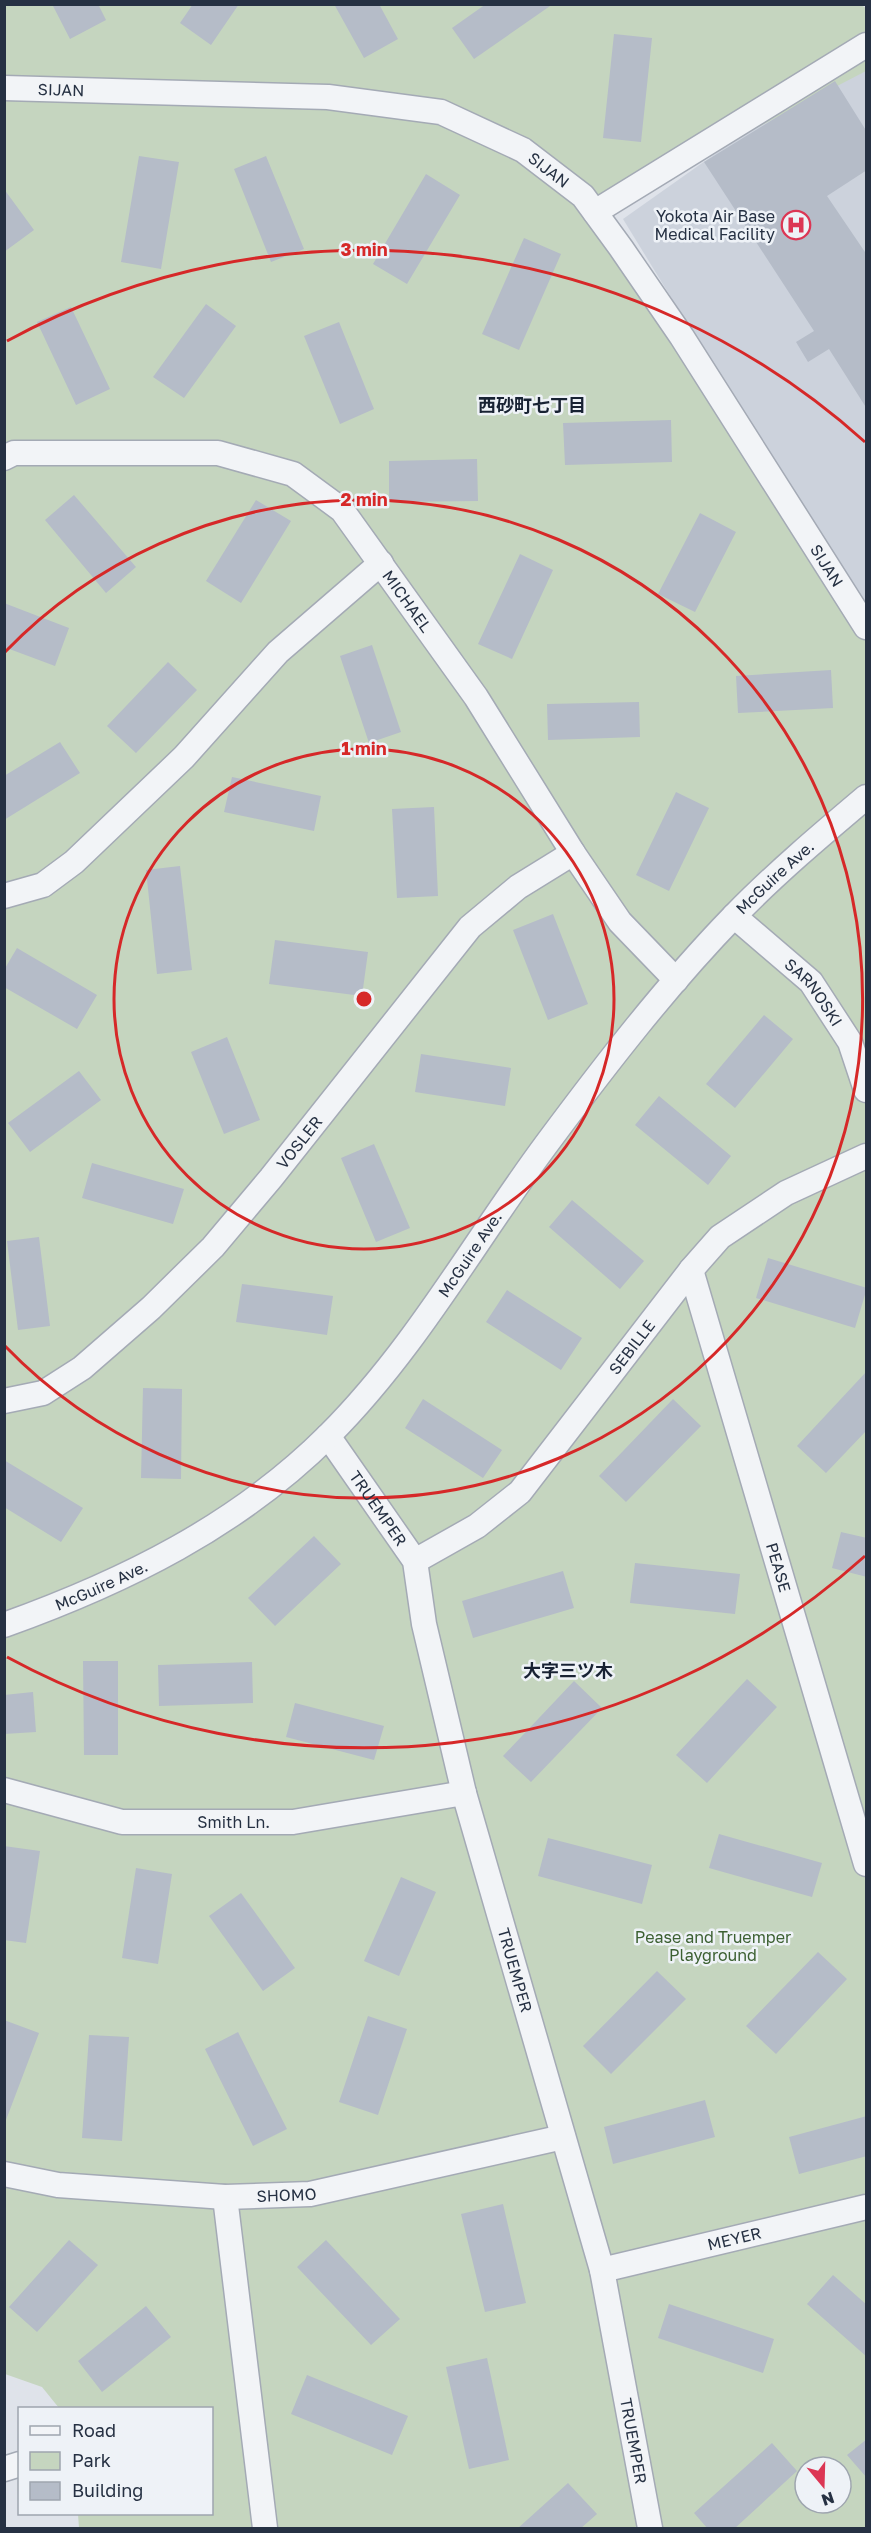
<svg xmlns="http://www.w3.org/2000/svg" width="871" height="2533" font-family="'Golos Text','Noto Sans JP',sans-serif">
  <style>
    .built { fill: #ccd2dc }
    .green { fill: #c5d5bf; fill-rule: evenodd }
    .building { fill: #b5bcc8 }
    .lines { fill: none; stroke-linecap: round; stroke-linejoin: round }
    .minor-casing { stroke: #a4aab5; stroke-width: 27 }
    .minor { stroke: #f2f4f7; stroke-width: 24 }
    .ring { fill: none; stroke: #d62828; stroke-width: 3 }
    .labels { text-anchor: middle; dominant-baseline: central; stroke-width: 5; stroke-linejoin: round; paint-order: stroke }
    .street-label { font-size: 16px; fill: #263143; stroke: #eef2f7 }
    .poi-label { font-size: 16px; fill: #263143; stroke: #eef2f7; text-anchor: end }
    .park-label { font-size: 16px; fill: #3c6032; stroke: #eef2f7 }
    .neighbourhood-label { font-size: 18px; font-weight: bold; fill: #182233; stroke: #eef2f7 }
    .centre { fill: #d62828; stroke: #eef2f7; stroke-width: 3 }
    .ring-label { font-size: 18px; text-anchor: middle; font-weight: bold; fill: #d62828; stroke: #eef2f7; stroke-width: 5; stroke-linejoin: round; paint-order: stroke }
  </style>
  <rect width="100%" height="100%" fill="#dfe3ea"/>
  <path class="built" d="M 866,47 L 866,616 L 623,219 Z"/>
  <path class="green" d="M 5,5 L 861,5 L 866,8 L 866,71 L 600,209 L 866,622 L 866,2528 L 79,2528 L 78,2514 L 212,2514 L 212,2408 L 59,2408 L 42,2387 L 5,2374 ZM 805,2467 L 841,2467 L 841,2503 L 805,2503 Z"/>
  <path class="building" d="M 52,4 L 98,4 L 106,20 L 70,39 Z
    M 193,4 L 239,4 L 211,45 L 180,23 Z
    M 334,4 L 379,4 L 398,39 L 364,58 Z
    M 486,4 L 553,4 L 474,59 L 452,28 Z
    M 614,34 L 652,38 L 641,142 L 603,138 Z
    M 835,81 L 867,132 L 867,170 L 827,196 L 867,255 L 867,409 L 829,349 L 808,362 L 796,342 L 814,331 L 704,162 Z
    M 139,156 L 179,162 L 161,269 L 121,262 Z
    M 266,156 L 304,249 L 271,262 L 234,169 Z
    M 426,174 L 460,195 L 407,284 L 373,264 Z
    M 4,189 L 34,230 L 4,252 Z
    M 524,238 L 561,254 L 519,350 L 482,334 Z
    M 206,304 L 236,326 L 184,398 L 153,377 Z
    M 71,307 L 110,389 L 76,405 L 37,322 Z
    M 339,322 L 374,409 L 340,424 L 304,336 Z
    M 671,420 L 672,462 L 565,465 L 563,423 Z
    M 477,459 L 478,501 L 389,502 L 389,461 Z
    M 74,495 L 136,567 L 106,593 L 45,520 Z
    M 256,500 L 291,521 L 241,603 L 206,581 Z
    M 700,513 L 736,532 L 695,612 L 658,594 Z
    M 520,554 L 553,570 L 512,659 L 478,644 Z
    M 4,603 L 69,628 L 55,666 L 4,647 Z
    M 372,645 L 401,732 L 369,743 L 340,656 Z
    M 168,662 L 197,690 L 136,753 L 107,726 Z
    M 831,670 L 833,708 L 738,713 L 736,676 Z
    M 639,702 L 640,737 L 548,740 L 547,704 Z
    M 60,742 L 80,773 L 4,820 L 4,776 Z
    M 232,777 L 321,796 L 314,831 L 224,812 Z
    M 676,792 L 709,808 L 669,891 L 636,875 Z
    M 434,807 L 438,896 L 397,898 L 392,809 Z
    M 180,866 L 192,970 L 157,974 L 146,870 Z
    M 553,914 L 588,1004 L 548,1020 L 513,930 Z
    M 275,940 L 368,952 L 362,996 L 269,984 Z
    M 17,948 L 97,995 L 77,1029 L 4,987 L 4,970 Z
    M 764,1015 L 793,1039 L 735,1108 L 706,1084 Z
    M 227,1037 L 260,1120 L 224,1134 L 191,1052 Z
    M 421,1054 L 511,1068 L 505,1106 L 415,1092 Z
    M 79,1071 L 101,1100 L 30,1152 L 8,1123 Z
    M 659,1096 L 731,1156 L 708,1185 L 635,1125 Z
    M 374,1144 L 410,1228 L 376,1242 L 341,1158 Z
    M 92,1163 L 184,1189 L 173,1224 L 82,1198 Z
    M 572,1200 L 644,1261 L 620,1289 L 549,1227 Z
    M 39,1237 L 50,1326 L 18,1330 L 7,1241 Z
    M 768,1258 L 867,1288 L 855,1328 L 756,1298 Z
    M 242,1284 L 333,1296 L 327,1335 L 236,1322 Z
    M 507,1290 L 582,1338 L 561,1370 L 486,1322 Z
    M 867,1371 L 867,1430 L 826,1473 L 797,1446 Z
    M 143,1388 L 182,1389 L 181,1479 L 141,1478 Z
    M 423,1399 L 502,1450 L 483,1478 L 405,1428 Z
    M 673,1399 L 701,1426 L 626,1502 L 599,1476 Z
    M 4,1460 L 83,1508 L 61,1542 L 4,1507 Z
    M 841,1532 L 867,1538 L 867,1577 L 832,1568 Z
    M 314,1536 L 341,1564 L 275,1626 L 248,1598 Z
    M 635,1563 L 740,1574 L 735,1614 L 630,1603 Z
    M 563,1571 L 574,1608 L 473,1638 L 462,1601 Z
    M 83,1661 L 118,1661 L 118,1755 L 84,1755 Z
    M 252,1662 L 253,1703 L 159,1706 L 158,1665 Z
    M 747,1679 L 777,1707 L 707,1783 L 676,1755 Z
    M 574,1681 L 602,1708 L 531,1782 L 503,1756 Z
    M 33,1692 L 36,1732 L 4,1734 L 4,1695 Z
    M 295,1703 L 384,1726 L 374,1760 L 286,1737 Z
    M 719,1834 L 822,1863 L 812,1897 L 709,1868 Z
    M 548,1838 L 652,1865 L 642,1904 L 538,1876 Z
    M 4,1846 L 40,1851 L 26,1943 L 4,1940 Z
    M 136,1868 L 172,1874 L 158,1964 L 122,1958 Z
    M 401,1877 L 436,1892 L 399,1976 L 364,1961 Z
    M 241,1893 L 295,1968 L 263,1991 L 209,1916 Z
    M 818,1952 L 847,1979 L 776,2054 L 746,2026 Z
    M 657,1971 L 686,1999 L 611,2074 L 583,2046 Z
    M 368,2016 L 407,2029 L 378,2115 L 339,2102 Z
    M 4,2020 L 39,2033 L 6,2120 L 4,2120 Z
    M 238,2032 L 287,2129 L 253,2146 L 205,2049 Z
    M 89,2035 L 129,2037 L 122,2141 L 82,2138 Z
    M 705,2100 L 715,2137 L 613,2164 L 604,2127 Z
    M 867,2116 L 867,2156 L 799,2174 L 789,2137 Z
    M 503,2204 L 526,2303 L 485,2312 L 461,2214 Z
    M 69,2240 L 98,2265 L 37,2332 L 9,2307 Z
    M 326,2240 L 400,2319 L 371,2345 L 297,2267 Z
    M 833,2275 L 867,2305 L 867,2357 L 807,2304 Z
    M 669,2304 L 774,2339 L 763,2373 L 658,2338 Z
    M 146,2306 L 171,2337 L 102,2392 L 78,2361 Z
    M 487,2358 L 509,2460 L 469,2469 L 446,2367 Z
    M 307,2375 L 408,2416 L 392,2455 L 291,2414 Z
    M 867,2439 L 867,2478 L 847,2455 Z
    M 772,2443 L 797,2471 L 734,2529 L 708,2529 L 694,2513 Z
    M 568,2483 L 597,2514 L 580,2529 L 517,2529 Z"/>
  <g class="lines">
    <g class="minor-casing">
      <g id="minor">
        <path id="s1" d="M 4,88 L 328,97 L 441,112 L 523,150 L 583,196 L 621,248 L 682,337 L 866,627"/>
        <path d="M 595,212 L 866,45"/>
        <path id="s2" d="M 4,458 L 14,453 L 218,453 L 293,474 L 342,510 L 476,697 L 573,853 L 620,922 L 676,980"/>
        <path d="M 4,896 L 43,885 L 74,862 L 184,757 L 278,652 L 381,563"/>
        <path id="s3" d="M 734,916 L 811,982 L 850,1042 L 866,1090"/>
        <path id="s4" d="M 691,1270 L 866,1864"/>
        <path id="s5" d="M 4,1401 L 43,1393 L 82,1368 L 151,1308 L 213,1247 L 271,1178 L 470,927 L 518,887 L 573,853"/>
        <path id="s6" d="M 328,1436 L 415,1561 L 424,1624 L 464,1793 L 602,2270 L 650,2528"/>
        <path id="s7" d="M 415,1561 L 477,1526 L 520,1492 L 691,1270 L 720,1237 L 786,1193 L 866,1156"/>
        <path id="s8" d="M 4,1625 C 124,1582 238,1526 329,1435 C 416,1348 475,1240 548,1142 C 606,1064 667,985 734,916 C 776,873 821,835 866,797"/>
        <path id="s9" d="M 4,1790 L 122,1822 L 293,1822 L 464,1793"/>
        <path id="s10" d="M 4,2174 L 58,2185 L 225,2197 L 310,2194 L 563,2137"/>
        <path d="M 225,2197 L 265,2528"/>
        <path id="s11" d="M 602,2270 L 866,2207"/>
        <path d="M 4,2469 L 20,2464"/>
      </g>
    </g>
    <use href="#minor" class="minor"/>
  </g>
  <g class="ring">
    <circle cx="364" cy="999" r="250"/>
    <path d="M5 652A499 499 0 1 1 5 1346"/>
    <path d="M865 1556A749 749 0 0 1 7 1657M7 341A749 749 0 0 1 865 442"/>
  </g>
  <defs>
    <g id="hospital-ring" transform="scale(1.5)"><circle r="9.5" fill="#eef2f7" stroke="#dc3654" stroke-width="1.5"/><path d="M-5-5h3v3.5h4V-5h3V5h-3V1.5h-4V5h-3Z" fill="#dc3654"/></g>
  </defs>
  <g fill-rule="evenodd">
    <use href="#hospital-ring" x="796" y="225"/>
  </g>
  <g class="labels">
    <g class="street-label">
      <text stroke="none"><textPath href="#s1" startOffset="57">SIJAN</textPath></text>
      <text stroke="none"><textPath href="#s1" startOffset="561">SIJAN</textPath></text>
      <text stroke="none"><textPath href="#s1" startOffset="1047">SIJAN</textPath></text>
      <text stroke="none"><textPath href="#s2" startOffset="466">MICHAEL</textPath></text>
      <text stroke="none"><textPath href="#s8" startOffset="1095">McGuire Ave.</textPath></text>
      <text stroke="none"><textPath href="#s3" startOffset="111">SARNOSKI</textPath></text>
      <text stroke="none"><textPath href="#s5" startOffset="400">VOSLER</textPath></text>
      <text stroke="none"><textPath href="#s8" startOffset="609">McGuire Ave.</textPath></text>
      <text stroke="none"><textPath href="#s7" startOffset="309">SEBILLE</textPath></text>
      <text stroke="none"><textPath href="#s6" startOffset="88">TRUEMPER</textPath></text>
      <text stroke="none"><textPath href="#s4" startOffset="310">PEASE</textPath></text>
      <text stroke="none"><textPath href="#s8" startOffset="105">McGuire Ave.</textPath></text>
      <text stroke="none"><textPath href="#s9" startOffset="234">Smith Ln.</textPath></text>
      <text stroke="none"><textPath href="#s6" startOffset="574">TRUEMPER</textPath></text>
      <text stroke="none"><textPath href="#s10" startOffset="284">SHOMO</textPath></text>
      <text stroke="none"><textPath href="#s11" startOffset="136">MEYER</textPath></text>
      <text stroke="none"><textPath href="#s6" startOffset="1060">TRUEMPER</textPath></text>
    </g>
    <g class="poi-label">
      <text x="775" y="216">Yokota Air Base<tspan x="775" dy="18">Medical Facility</tspan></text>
    </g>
    <g class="park-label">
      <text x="713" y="1937">Pease and Truemper<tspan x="713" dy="18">Playground</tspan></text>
    </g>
    <g class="neighbourhood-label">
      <text x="532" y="405">西砂町七丁目</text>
      <text x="568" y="1670">大字三ツ木</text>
    </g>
  </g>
  <circle cx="364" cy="999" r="9" class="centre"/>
  <g class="ring-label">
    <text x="364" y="256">3 min</text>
    <text x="364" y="506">2 min</text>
    <text x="364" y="755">1 min</text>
  </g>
  <rect width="871" height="2533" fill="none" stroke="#263143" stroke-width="12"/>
  <rect x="18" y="2407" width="195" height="108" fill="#eef2f7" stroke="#9ea5af" stroke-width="1.5"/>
  <rect x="30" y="2426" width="30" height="9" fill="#f2f4f7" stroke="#9ea5af" stroke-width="1.5"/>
  <text x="72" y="2437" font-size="18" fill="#263143">Road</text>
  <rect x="30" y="2452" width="30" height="18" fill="#c5d5bf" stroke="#9ea5af" stroke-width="1.5"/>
  <text x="72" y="2467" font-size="18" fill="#263143">Park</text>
  <rect x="30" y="2482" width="30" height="18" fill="#b5bcc8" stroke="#9ea5af" stroke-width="1.5"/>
  <text x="72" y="2497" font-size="18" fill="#263143">Building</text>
  <g transform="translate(823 2485) rotate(161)"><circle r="28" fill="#eef2f7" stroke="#9ea5af" stroke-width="1.5"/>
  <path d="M0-4.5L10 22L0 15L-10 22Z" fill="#dc3654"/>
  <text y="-9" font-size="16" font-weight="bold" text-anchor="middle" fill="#263143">N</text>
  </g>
</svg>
